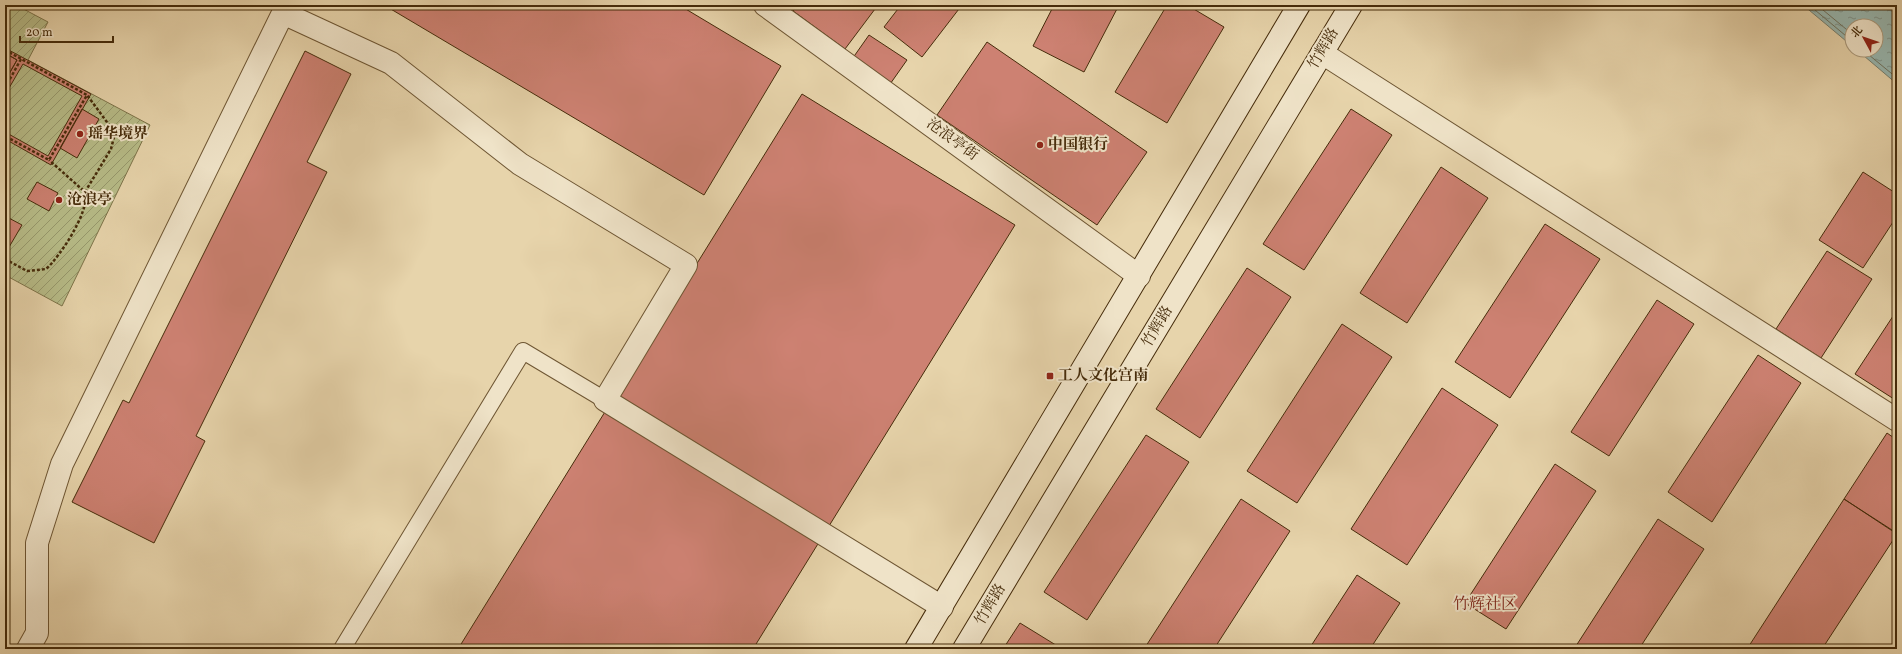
<svg xmlns="http://www.w3.org/2000/svg" width="1902" height="654" font-family="Vollkorn,'Noto Serif SC',serif">
  <style>
    .garden { fill: url(#garden-furrows); stroke: #7e744a }
    .water { fill: url(#water-ripples); stroke: #777f6e }
    .lines { fill: none; stroke-linecap: round; stroke-linejoin: round }
    .shore { stroke: #6f725e; stroke-width: 1 }
    .building { fill: #cd8172; stroke: #462c0b }
    .lane-casing { stroke: #6e5633; stroke-width: 18 }
    .street-casing { stroke: #6e5633; stroke-width: 24 }
    .secondary-casing { stroke: #462c0b; stroke-width: 24 }
    .path { stroke: #462c0b; stroke-width: 2.5; stroke-dasharray: 3 2; stroke-linecap: butt }
    .lane { stroke: #efe3c8; stroke-width: 16 }
    .street { stroke: #efe3c8; stroke-width: 22 }
    .secondary { stroke: #efe3c8; stroke-width: 22 }
    .poi-dot { fill: #8f2418; stroke: #efe3c8; stroke-width: 1.5 }
    .labels { text-anchor: middle; dominant-baseline: central; stroke-width: 4; stroke-linejoin: round; paint-order: stroke }
    .street-label { font-size: 15px; fill: #462c0b; stroke: #efe3c8 }
    .poi-label { font-size: 15px; font-weight: bold; fill: #462c0b; stroke: #efe3c8; text-anchor: start }
    .neighbourhood-label { font-size: 16px; fill: #7a1f14; stroke: #efe3c8 }
  </style>
  <defs>
    <pattern id="garden-furrows" width="10" height="10" patternUnits="userSpaceOnUse"><rect width="10" height="10" fill="#b7bc88"/><path d="M-1 1l2-2M0 10L10 0M9 11l2-2" fill="none" stroke="#97996d"/></pattern>
    <pattern id="water-ripples" width="26" height="14" patternUnits="userSpaceOnUse"><rect width="26" height="14" fill="#98b7b0"/><path d="M2 4q2-2 4 0t4 0M15 11q2-2 4 0t4 0" fill="none" stroke="#7e958d"/></pattern>
  </defs>
  <rect width="100%" height="100%" fill="#e7d4ab"/>
  <filter id="stains"><feTurbulence type="fractalNoise" baseFrequency=".005" numOctaves="4"/><feColorMatrix values="0 0 0 0 .2 0 0 0 0 .09 0 0 0 0 .02 0 0 0 .5 -.17"/></filter>
  <radialGradient id="worn" r=".72"><stop offset=".6" stop-color="#630" stop-opacity="0"/><stop offset="1" stop-color="#630" stop-opacity=".3"/></radialGradient>
  <path class="garden" d="M 5,5 L 16,5 L 48,22 L 28,60 L 150,125 L 62,306 L 5,275 Z"/>
  <path class="water" d="M 1803,5 L 1897,5 L 1897,84 L 1857,50 L 1876,50 L 1876,26 L 1852,26 L 1852,46 Z"/>
  <g class="lines">
    <path class="shore" d="M 1809,5 L 1852,41
      M 1817,5 L 1852,34
      M 1863,50 L 1897,78"/>
  </g>
  <path class="building" d="M 384,5 L 679,5 L 781,66 L 704,195 Z
    M 797,5 L 878,5 L 845,49 L 793,11 Z
    M 901,5 L 962,5 L 922,57 L 884,27 Z
    M 1054,5 L 1119,5 L 1084,72 L 1033,46 Z
    M 1167,5 L 1187,5 L 1224,27 L 1167,123 L 1115,92 Z
    M 869,35 L 907,60 L 888,87 L 850,62 Z
    M 987,42 L 1147,152 L 1097,225 L 937,115 Z
    M 5,48 L 91,94 L 51,165 L 5,139 L 5,132 L 48,156 L 82,96 L 23,64 L 5,95 L 5,81 L 17,60 L 5,53 Z
    M 305,51 L 351,74 L 307,162 L 327,172 L 196,436 L 205,441 L 154,543 L 72,502 L 123,400 L 129,403 Z
    M 5,53 L 17,60 L 5,81 Z
    M 802,94 L 1015,225 L 753,649 L 458,649 Z
    M 82,109 L 99,119 L 77,158 L 60,148 Z
    M 1351,109 L 1392,135 L 1304,270 L 1263,244 Z
    M 1441,167 L 1488,198 L 1407,323 L 1360,293 Z
    M 1863,172 L 1897,194 L 1897,216 L 1863,268 L 1819,240 Z
    M 37,182 L 58,193 L 49,211 L 27,199 Z
    M 5,191 L 10,194 L 5,203 Z
    M 5,216 L 22,225 L 5,254 Z
    M 1545,224 L 1600,259 L 1510,398 L 1455,362 Z
    M 1827,251 L 1872,279 L 1821,358 L 1776,329 Z
    M 1247,268 L 1291,297 L 1200,438 L 1156,409 Z
    M 1657,300 L 1694,324 L 1609,456 L 1571,432 Z
    M 1897,310 L 1897,401 L 1855,374 Z
    M 1342,324 L 1392,357 L 1297,503 L 1247,471 Z
    M 1758,355 L 1801,383 L 1712,522 L 1668,492 Z
    M 1442,388 L 1498,425 L 1407,565 L 1351,529 Z
    M 1887,433 L 1897,440 L 1897,521 L 1892,530 L 1844,499 Z
    M 1146,435 L 1189,462 L 1087,620 L 1044,592 Z
    M 1555,464 L 1596,491 L 1506,629 L 1465,603 Z
    M 1241,499 L 1290,531 L 1214,649 L 1144,649 Z
    M 1844,499 L 1897,534 L 1822,649 L 1747,649 Z
    M 1658,519 L 1704,549 L 1639,649 L 1574,649 Z
    M 1357,575 L 1400,603 L 1370,649 L 1309,649 Z
    M 1020,623 L 1059,647 L 1058,649 L 1003,649 Z"/>
  <g class="lines">
    <g class="lane-casing">
      <path id="lane" d="M 342,649 L 523,351 L 605,400"/>
    </g>
    <g class="street-casing">
      <path id="street" d="M 765,5 L 1139,276
        M 1322,53 L 1897,420
        M 28,649 L 37,633 L 37,543 L 62,464 L 283,13 L 391,63 L 520,164 L 686,265 L 605,400 L 942,607"/>
    </g>
    <g class="secondary-casing">
      <path id="secondary" d="M 916,649 L 1299,5
        M 964,649 L 1351,5"/>
    </g>
    <path class="path" d="M 5,50 L 87,95 L 49,160 L 5,136
      M 5,88 L 21,59
      M 85,192 L 111,149 L 115,133 L 87,95
      M 5,259 L 27,271 L 46,269 C 59,258 91,210 85,192 L 49,160"/>
    <use href="#lane" class="lane"/>
    <use href="#street" class="street"/>
    <use href="#secondary" class="secondary"/>
  </g>
  <g class="poi-dot">
    <circle cx="80" cy="134" r="4"/>
    <circle cx="1040" cy="145" r="4"/>
    <circle cx="59" cy="200" r="4"/>
    <rect x="1046" y="372" width="8" height="8" rx="2"/>
  </g>
  <g class="labels">
    <g class="street-label">
      <text transform="translate(1324 49) rotate(-59)">竹辉路</text>
      <text transform="translate(952 140) rotate(36)">沧浪亭街</text>
      <text transform="translate(1158 327) rotate(-59)">竹辉路</text>
      <text transform="translate(991 605) rotate(-59)">竹辉路</text>
    </g>
    <g class="poi-label">
      <text x="88" y="134">瑶华境界</text>
      <text x="1048" y="145">中国银行</text>
      <text x="67" y="200">沧浪亭</text>
      <text x="1058" y="376">工人文化宫南</text>
    </g>
    <g class="neighbourhood-label">
      <text x="1485" y="605">竹辉社区</text>
    </g>
  </g>
  <rect width="1902" height="654" fill="none" stroke="#e7d4ab" stroke-width="20"/>
  <rect x="6" y="6" width="1890" height="642" fill="none" stroke="#462c0b" stroke-width="2"/>
  <rect x="10" y="10" width="1882" height="634" fill="none" stroke="#462c0b"/>
  <g transform="translate(1864 38) rotate(310)"><circle r="19" fill="#efe3c8" stroke="#ab9a7c"/>
  <path d="M0-3L7 15L0 10L-7 15Z" fill="#8f2418"/>
  <text y="-6" font-size="11" font-weight="bold" text-anchor="middle" fill="#462c0b">北</text>
  </g>
  <path d="M20 36v6h93v-6" fill="none" stroke="#462c0b" stroke-width="2"/>
  <text x="26" y="36" font-size="12" fill="#462c0b" stroke="#efe3c8" stroke-width="3" paint-order="stroke">20 m</text>
  <rect width="100%" height="100%" filter="url(#stains)"/>
  <rect width="100%" height="100%" fill="url(#worn)"/>
</svg>
